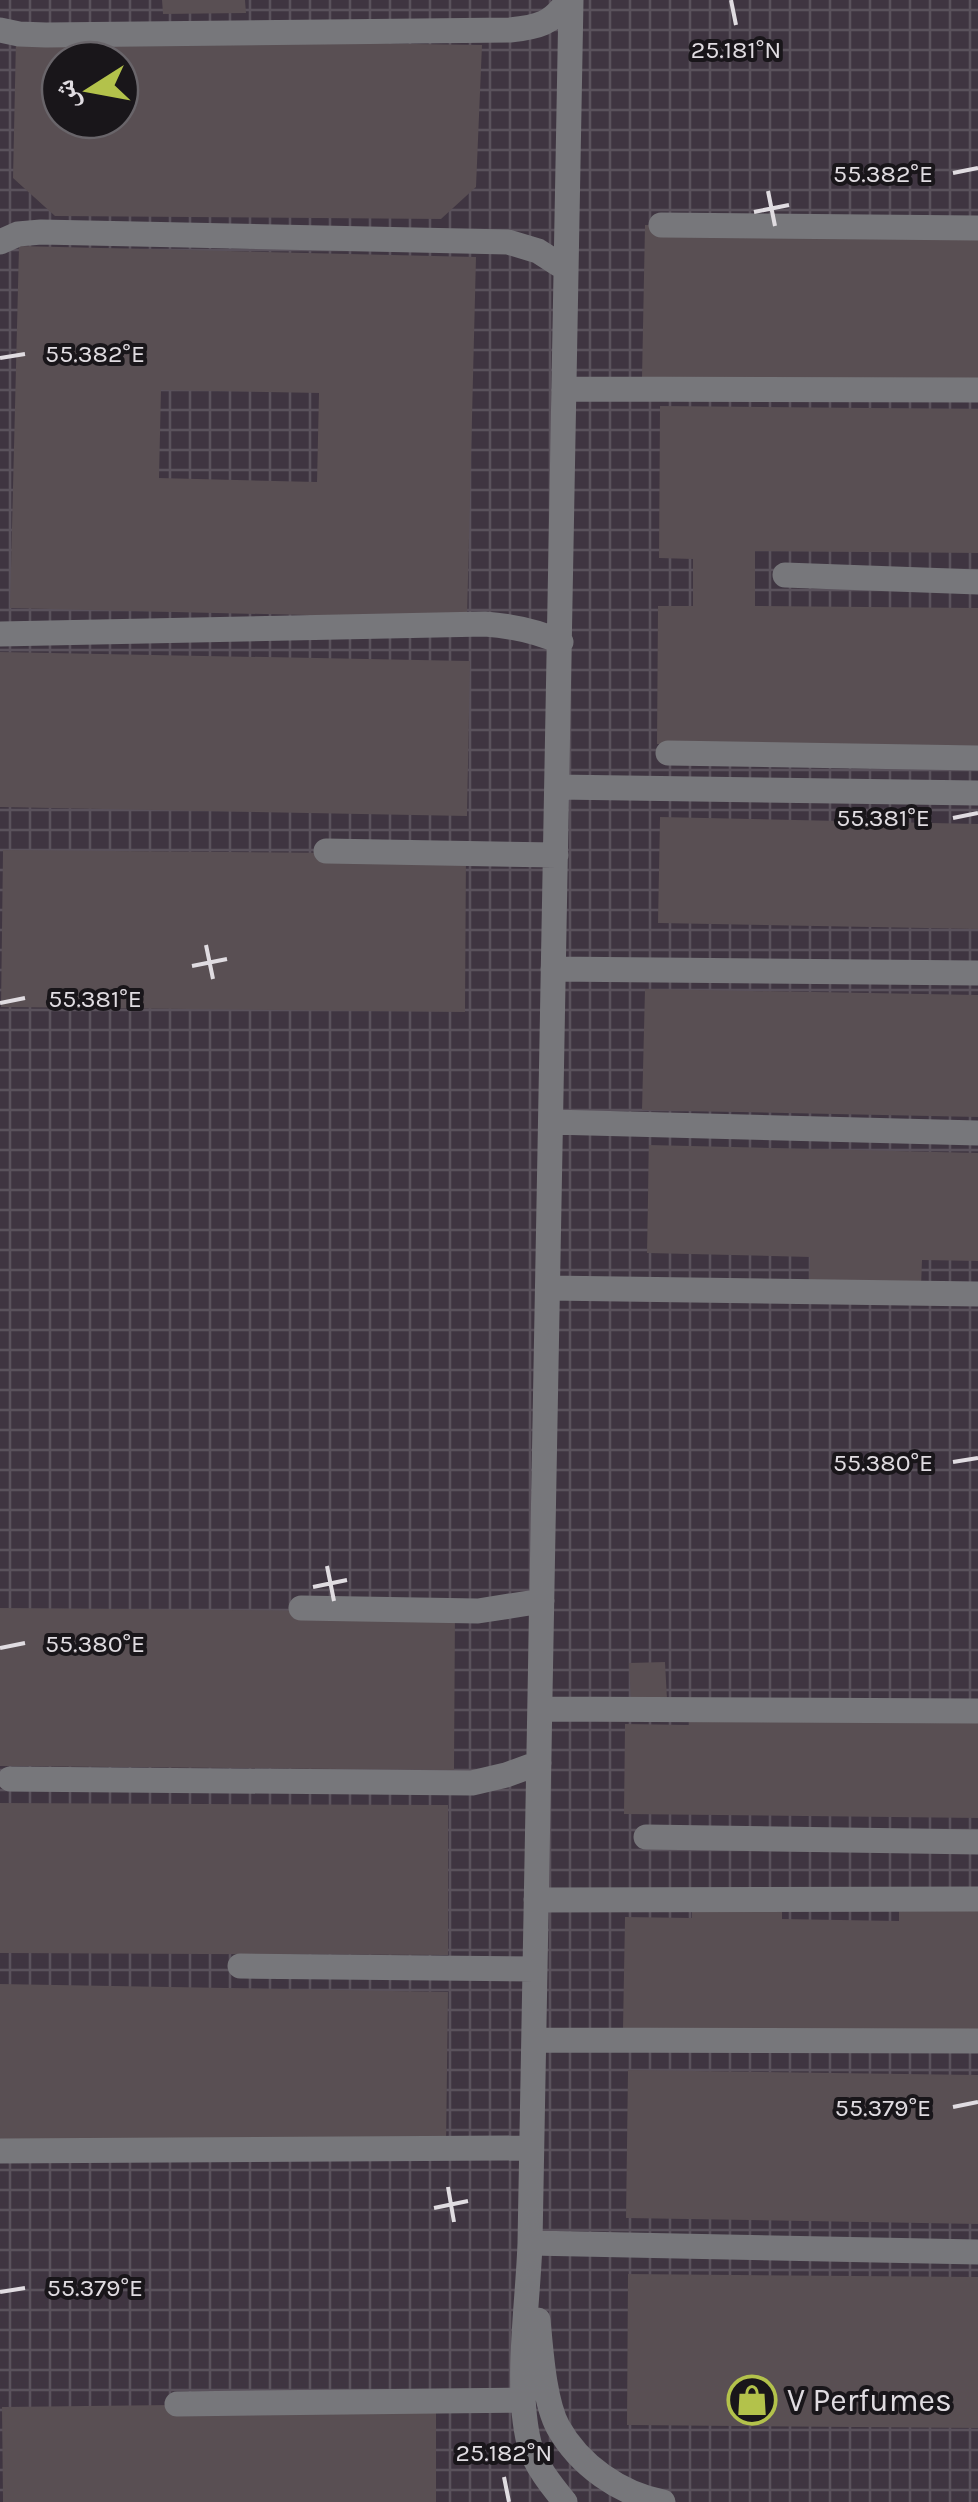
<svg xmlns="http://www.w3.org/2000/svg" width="978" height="2502" font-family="Karla,'Noto Naskh Arabic',sans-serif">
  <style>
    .industrial { fill: url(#industrial-grid); fill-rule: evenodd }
    .building { fill: #594f53; fill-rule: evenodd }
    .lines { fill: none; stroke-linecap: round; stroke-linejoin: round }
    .minor { stroke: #77777b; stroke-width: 25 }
    .ticks { fill: none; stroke: #e0dce1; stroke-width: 4 }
    .labels { text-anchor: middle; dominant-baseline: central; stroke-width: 8; stroke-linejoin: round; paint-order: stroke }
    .poi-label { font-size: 32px; fill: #e0dce1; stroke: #19161a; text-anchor: start }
    .ticks-label { font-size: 25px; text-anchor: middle; fill: #e0dce1; stroke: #19161a; stroke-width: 8; stroke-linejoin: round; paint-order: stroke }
  </style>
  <defs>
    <pattern id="industrial-grid" width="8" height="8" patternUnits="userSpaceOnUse" patternTransform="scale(2.5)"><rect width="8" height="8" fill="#3f3541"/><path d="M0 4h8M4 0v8" fill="none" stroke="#5a525c"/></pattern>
  </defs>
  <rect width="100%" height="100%" fill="#332d34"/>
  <path class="industrial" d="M 0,0 L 978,0 L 978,2502 L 0,2502 ZM 60,60 L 120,60 L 120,120 L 60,120 Z"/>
  <path class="building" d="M 162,0 L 245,0 L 246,13 L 163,14 Z
    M 16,38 L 482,45 L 476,187 L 441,219 L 55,216 L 13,178 ZM 60,60 L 120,60 L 120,120 L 60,120 Z
    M 645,225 L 978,231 L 978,384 L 642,378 Z
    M 19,246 L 476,257 L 467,619 L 10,608 ZM 161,390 L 319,393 L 317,482 L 159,478 Z
    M 660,406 L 978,409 L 978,553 L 755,551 L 755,606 L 978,608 L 978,746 L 657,744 L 658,606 L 693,606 L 693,559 L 659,558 Z
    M 0,652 L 470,661 L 467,816 L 0,807 Z
    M 660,817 L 978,824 L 978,929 L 658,923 Z
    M 3,850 L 466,854 L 465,1012 L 1,1007 Z
    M 645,989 L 978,995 L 978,1117 L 642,1110 Z
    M 649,1145 L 978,1153 L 978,1261 L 922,1260 L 921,1288 L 809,1285 L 810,1257 L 647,1253 Z
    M 0,1608 L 455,1612 L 454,1770 L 0,1766 Z
    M 665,1662 L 667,1699 L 631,1700 L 629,1663 Z
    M 689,1710 L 978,1713 L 978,1818 L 624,1814 L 625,1724 L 689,1725 Z
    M 0,1803 L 448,1805 L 448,1955 L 0,1953 Z
    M 899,1900 L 978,1901 L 978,2035 L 623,2029 L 625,1917 L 692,1918 L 692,1901 L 782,1902 L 782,1919 L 899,1921 Z
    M 0,1984 L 448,1992 L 446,2148 L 0,2140 Z
    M 628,2070 L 978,2075 L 978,2224 L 626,2218 Z
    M 628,2274 L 978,2277 L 978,2428 L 627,2425 Z
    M 436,2402 L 436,2502 L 3,2502 L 2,2407 Z"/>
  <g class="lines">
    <path class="minor" d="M 0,30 L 19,34 L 46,35 L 510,30 C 538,27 552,24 568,0
      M 661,225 L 978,228
      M 0,242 L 18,234 L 41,232 L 508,242 L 538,251 L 566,269
      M 564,389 L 978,390
      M 785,575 L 978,582
      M 0,634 L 485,624 C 513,626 536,631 561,642
      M 668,753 L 978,758
      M 557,787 L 978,793
      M 326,851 L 556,855
      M 553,969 L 978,973
      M 551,1122 L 978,1133
      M 548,1288 L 978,1294
      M 301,1608 L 478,1611 L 542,1601
      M 540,1709 L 978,1711
      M 10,1779 L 472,1783 L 506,1775 L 539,1763
      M 646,1837 L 978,1842
      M 536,1900 L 978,1899
      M 240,1966 L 535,1969
      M 534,2040 L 978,2041
      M 0,2151 L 531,2148
      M 530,2243 L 978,2252
      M 538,2320 C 541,2350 544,2401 558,2427 C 579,2465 620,2494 663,2502
      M 177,2404 L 523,2400
      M 565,2502 C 552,2486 534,2464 529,2443 C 515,2385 528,2304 530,2243 L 571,0"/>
  </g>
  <path class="ticks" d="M 731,0 L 736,25M 953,173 L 978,168M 768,191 L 775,226M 754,212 L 789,205M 0,358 L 25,354M 953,818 L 978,813M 206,945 L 213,979M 192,966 L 227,959M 0,1003 L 25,998M 953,1462 L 978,1458M 327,1566 L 334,1601M 313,1587 L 347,1580M 0,1648 L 25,1643M 953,2107 L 978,2102M 448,2187 L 454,2222M 434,2208 L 468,2201M 0,2292 L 25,2288M 504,2477 L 509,2502"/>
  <defs>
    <g id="shop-ring" transform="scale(2.5)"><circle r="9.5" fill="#19161a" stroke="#b3c24b" stroke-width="1.5"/><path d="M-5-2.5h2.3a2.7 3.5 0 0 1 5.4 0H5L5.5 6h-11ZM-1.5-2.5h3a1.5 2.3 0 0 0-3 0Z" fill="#b3c24b"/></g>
  </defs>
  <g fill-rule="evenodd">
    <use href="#shop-ring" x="752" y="2400"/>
  </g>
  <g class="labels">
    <g class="poi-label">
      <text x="787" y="2400">V Perfumes</text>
    </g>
  </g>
  <g class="ticks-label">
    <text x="736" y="58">25.181°N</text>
    <text x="883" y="182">55.382°E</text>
    <text x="95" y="362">55.382°E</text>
    <text x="883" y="826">55.381°E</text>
    <text x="95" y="1007">55.381°E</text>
    <text x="883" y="1471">55.380°E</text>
    <text x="95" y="1652">55.380°E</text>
    <text x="883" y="2116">55.379°E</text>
    <text x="95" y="2296">55.379°E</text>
    <text x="504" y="2461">25.182°N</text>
  </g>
  <g transform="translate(90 90) rotate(259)"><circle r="48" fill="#19161a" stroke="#69656a" stroke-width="2.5"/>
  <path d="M0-8L18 38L0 25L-18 38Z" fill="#b3c24b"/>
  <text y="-15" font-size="28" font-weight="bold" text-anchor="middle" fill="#e0dce1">ش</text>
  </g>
</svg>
